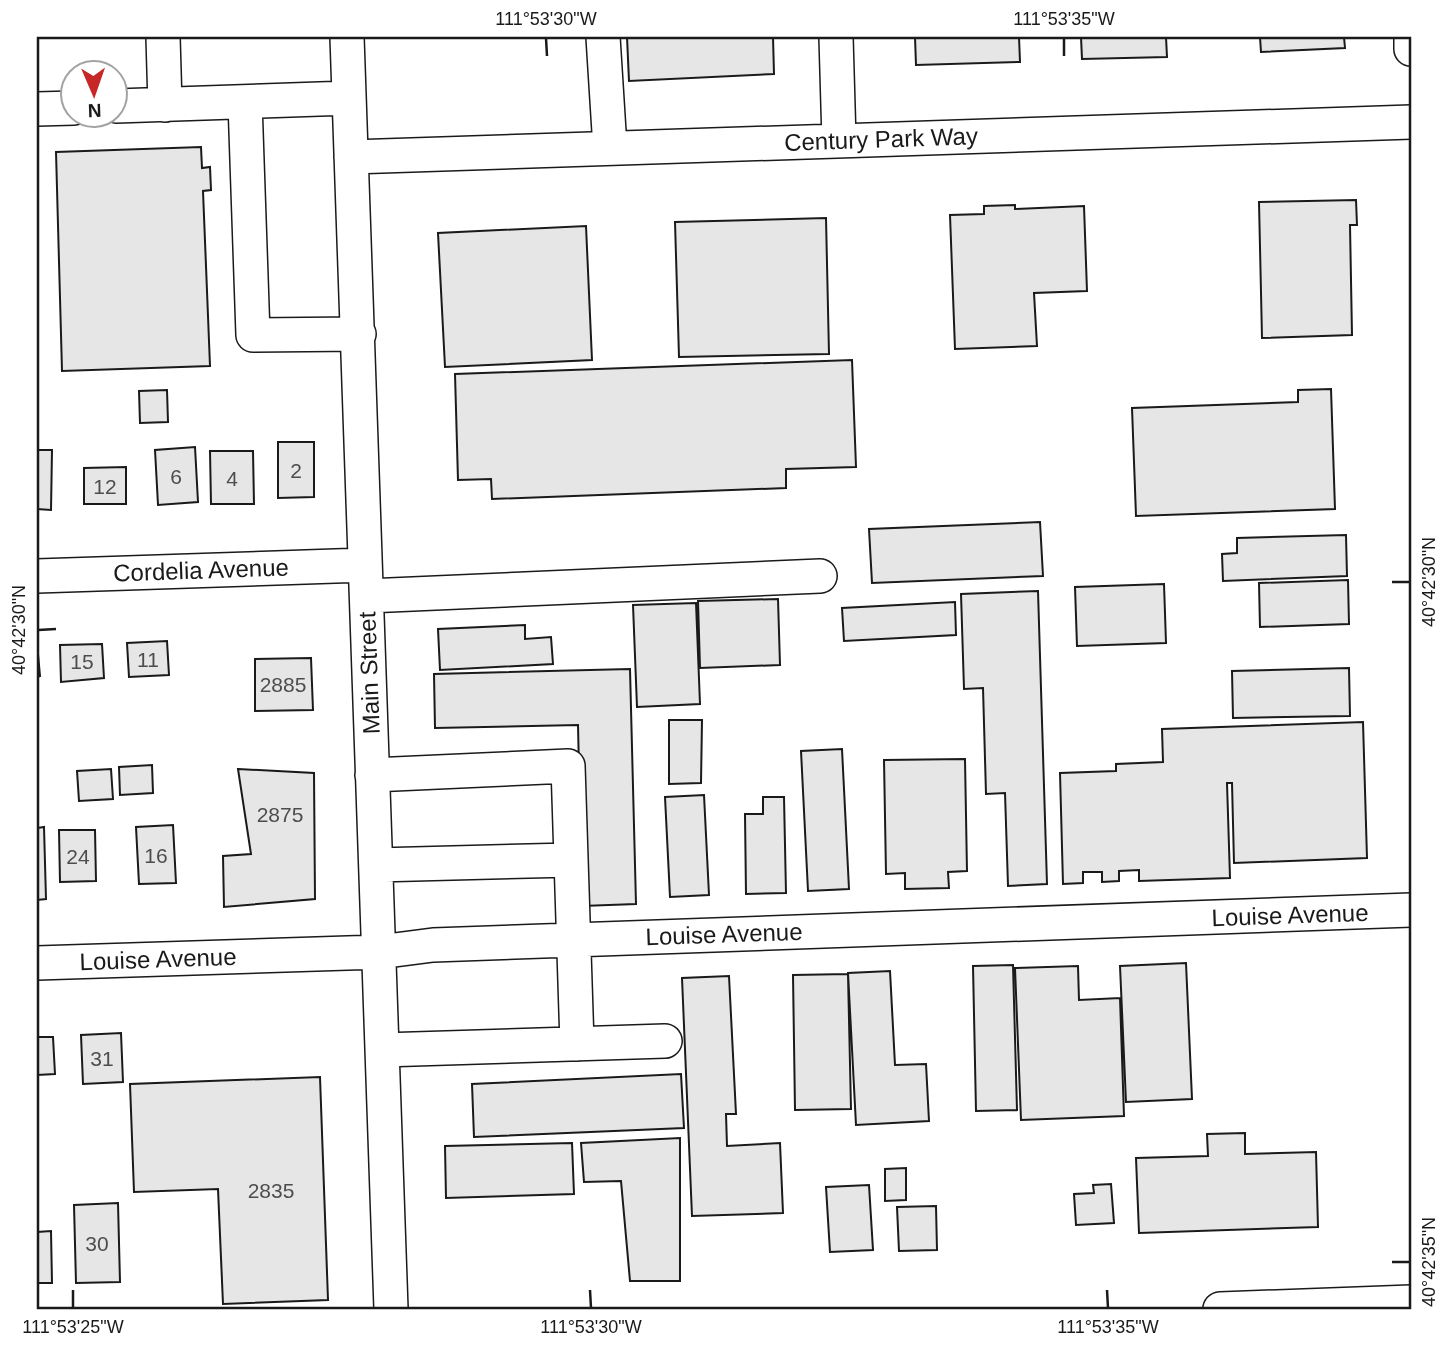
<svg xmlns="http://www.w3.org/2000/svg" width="1448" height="1346" font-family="Arial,sans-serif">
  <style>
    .building { fill: #e6e6e6; stroke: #1a1a1a; stroke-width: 2 }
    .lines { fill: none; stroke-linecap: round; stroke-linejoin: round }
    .minor-casing { stroke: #1a1a1a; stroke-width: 36 }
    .minor { stroke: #fff; stroke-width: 33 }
    .ticks { fill: none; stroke: #1a1a1a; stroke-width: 2.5 }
    .labels { text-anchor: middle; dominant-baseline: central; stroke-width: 5; stroke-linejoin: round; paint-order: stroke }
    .number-label { font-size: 21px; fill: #4d4d4d }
    .street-label { font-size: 24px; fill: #1a1a1a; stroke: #fff }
    .neatline { fill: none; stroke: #1a1a1a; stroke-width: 2.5 }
    .ticks-label { font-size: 18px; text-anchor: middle; fill: #1a1a1a }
  </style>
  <rect width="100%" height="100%" fill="#fff"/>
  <path class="building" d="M 627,37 L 773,37 L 774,74 L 629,81 Z
    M 915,37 L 1019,37 L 1020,62 L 916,65 Z
    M 1081,37 L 1166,37 L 1167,57 L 1082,59 Z
    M 1260,37 L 1344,37 L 1345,48 L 1261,52 Z
    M 201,147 L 202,168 L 210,167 L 211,190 L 203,191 L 210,366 L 62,371 L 56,152 Z
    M 1356,200 L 1357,225 L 1350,225 L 1352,335 L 1262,338 L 1259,202 Z
    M 1015,205 L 1015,209 L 1084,206 L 1087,291 L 1034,293 L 1037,346 L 955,349 L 950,215 L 984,214 L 984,206 Z
    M 826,218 L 829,354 L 679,357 L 675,222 Z
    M 586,226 L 592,360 L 445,367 L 438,233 Z
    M 852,360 L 856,467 L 786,469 L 786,488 L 492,499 L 491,479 L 458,480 L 455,374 Z
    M 1331,389 L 1335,509 L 1136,516 L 1132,408 L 1298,402 L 1298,390 Z
    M 167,390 L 168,422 L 140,423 L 139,391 Z
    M 278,442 L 314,442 L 314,497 L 278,498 Z
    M 195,447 L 198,502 L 158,505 L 155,450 Z
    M 37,450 L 52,450 L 51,510 L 37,509 Z
    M 210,451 L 253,451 L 254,504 L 211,504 Z
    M 126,467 L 126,504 L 84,504 L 84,468 Z
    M 1040,522 L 1043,576 L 872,583 L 869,529 Z
    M 1346,535 L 1347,576 L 1223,581 L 1222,554 L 1237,553 L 1237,538 Z
    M 1348,580 L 1349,624 L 1260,627 L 1259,583 Z
    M 1164,584 L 1166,643 L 1077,646 L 1075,587 Z
    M 1038,591 L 1047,884 L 1008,886 L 1005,793 L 986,794 L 983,688 L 964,689 L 961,594 Z
    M 778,599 L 780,665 L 700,668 L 698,601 Z
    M 955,602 L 956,635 L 844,641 L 842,608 Z
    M 696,603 L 700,704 L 637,707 L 633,605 Z
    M 525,625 L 525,639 L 551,637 L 553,664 L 440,670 L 438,629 Z
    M 167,641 L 169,675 L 129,677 L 127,643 Z
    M 37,643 L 40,676 L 37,677 Z
    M 102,644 L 104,678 L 61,682 L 60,645 Z
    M 311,658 L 313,710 L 255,711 L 255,659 Z
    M 1349,668 L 1350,716 L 1233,718 L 1232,671 Z
    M 630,669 L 636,904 L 582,906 L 578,725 L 435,728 L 434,674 Z
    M 669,720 L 702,720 L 701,783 L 669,784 Z
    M 1363,722 L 1367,858 L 1234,863 L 1232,783 L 1227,783 L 1230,878 L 1139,881 L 1139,870 L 1119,871 L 1119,881 L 1102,882 L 1102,872 L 1083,872 L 1083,883 L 1063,884 L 1060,773 L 1116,771 L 1116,764 L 1163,762 L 1162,729 Z
    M 842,749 L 849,889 L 808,891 L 801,751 Z
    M 965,759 L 967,871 L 948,872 L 949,888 L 905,889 L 905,873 L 886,874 L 884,760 Z
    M 152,765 L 153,793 L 120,795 L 119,767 Z
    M 111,769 L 113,799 L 79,801 L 77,771 Z
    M 238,769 L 314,773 L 315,899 L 224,907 L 223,856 L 251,854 Z
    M 704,795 L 709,895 L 670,897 L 665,797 Z
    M 763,797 L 784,797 L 786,893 L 746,894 L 745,814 L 763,814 Z
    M 173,825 L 176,883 L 139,884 L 136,827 Z
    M 44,827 L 46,899 L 37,900 L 37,828 Z
    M 59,830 L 95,830 L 96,881 L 60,882 Z
    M 1186,963 L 1192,1099 L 1126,1102 L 1120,966 Z
    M 1013,965 L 1017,1110 L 976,1111 L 973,966 Z
    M 1078,966 L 1079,1000 L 1120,998 L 1124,1116 L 1021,1120 L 1015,968 Z
    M 890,971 L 895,1065 L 926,1064 L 929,1121 L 856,1125 L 848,973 Z
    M 848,974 L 851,1109 L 795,1110 L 793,975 Z
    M 729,976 L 736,1114 L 726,1114 L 727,1146 L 780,1143 L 783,1213 L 692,1216 L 682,978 Z
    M 121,1033 L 123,1082 L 83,1084 L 81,1035 Z
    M 37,1037 L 53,1037 L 55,1074 L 37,1075 Z
    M 681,1074 L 684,1128 L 474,1137 L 472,1084 Z
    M 320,1077 L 328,1300 L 223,1304 L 218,1189 L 134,1192 L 130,1084 Z
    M 1245,1133 L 1245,1154 L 1316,1152 L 1318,1227 L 1139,1233 L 1136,1158 L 1208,1156 L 1207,1134 Z
    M 680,1138 L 680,1281 L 630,1281 L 621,1181 L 584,1182 L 581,1143 Z
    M 572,1143 L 574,1194 L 446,1198 L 445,1146 Z
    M 906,1168 L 906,1200 L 885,1201 L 885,1169 Z
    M 1111,1184 L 1114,1223 L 1076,1225 L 1074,1194 L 1094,1193 L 1093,1185 Z
    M 869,1185 L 873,1250 L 830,1252 L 826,1187 Z
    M 118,1203 L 120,1282 L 76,1283 L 74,1205 Z
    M 936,1206 L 937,1250 L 899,1251 L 897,1207 Z
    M 51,1231 L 52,1283 L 37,1283 L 37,1232 Z"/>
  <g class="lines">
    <g class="minor-casing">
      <path id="minor" d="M 163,37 L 165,105
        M 347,37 L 391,1309
        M 603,37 L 610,148
        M 836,37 L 839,141
        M 1411,37 L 1411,49
        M 245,102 L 253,335 L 359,334
        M 116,106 L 349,98
        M 37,109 L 74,108
        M 351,157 L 1411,122
        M 37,576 L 365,565
        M 367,596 L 820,576
        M 372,775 L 568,766 L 577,1044
        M 376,865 L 571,860
        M 37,963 L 379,952 L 433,945 L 1411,910
        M 382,1050 L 665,1041
        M 1220,1309 L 1411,1302"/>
    </g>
    <use href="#minor" class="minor"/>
  </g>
  <path class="ticks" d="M 546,38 L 547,56M 1064,38 L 1064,56M 1392,582 L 1410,582M 38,630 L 56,629M 1392,1262 L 1410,1262M 73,1290 L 73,1308M 590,1290 L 591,1308M 1107,1290 L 1108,1308"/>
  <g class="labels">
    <g class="number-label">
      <text x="296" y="470">2</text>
      <text x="176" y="476">6</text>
      <text x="232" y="478">4</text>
      <text x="105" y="486">12</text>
      <text x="148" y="659">11</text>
      <text x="82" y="661">15</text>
      <text x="283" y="684">2885</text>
      <text x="280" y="814">2875</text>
      <text x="156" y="855">16</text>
      <text x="78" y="856">24</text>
      <text x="102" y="1058">31</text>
      <text x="271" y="1190">2835</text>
      <text x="97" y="1243">30</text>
    </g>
    <g class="street-label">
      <text transform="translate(881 139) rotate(-2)">Century Park Way</text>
      <text transform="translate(201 570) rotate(-2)">Cordelia Avenue</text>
      <text transform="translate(369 673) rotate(-92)">Main Street</text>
      <text transform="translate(1290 915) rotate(-2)">Louise Avenue</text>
      <text transform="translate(724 934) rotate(-2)">Louise Avenue</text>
      <text transform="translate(158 959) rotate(-2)">Louise Avenue</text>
    </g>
  </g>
  <rect width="1448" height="1346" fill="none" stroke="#ffffff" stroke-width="77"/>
  <g transform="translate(94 94) rotate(178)"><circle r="33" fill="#ffffff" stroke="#a3a3a3" stroke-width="2"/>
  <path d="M0-5L12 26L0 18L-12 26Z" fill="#c62828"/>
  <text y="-10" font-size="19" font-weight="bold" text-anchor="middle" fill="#1a1a1a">N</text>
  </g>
  <rect x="38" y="38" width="1372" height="1270" class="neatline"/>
  <g class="ticks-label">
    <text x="546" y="25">111°53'30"W</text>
    <text x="1064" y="25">111°53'35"W</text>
    <text transform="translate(1429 582) rotate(-90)" y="6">40°42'30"N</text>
    <text transform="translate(19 630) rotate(-90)" y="6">40°42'30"N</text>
    <text transform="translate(1429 1262) rotate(-90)" y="6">40°42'35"N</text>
    <text x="73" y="1333">111°53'25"W</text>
    <text x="591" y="1333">111°53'30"W</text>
    <text x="1108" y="1333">111°53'35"W</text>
  </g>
</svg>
